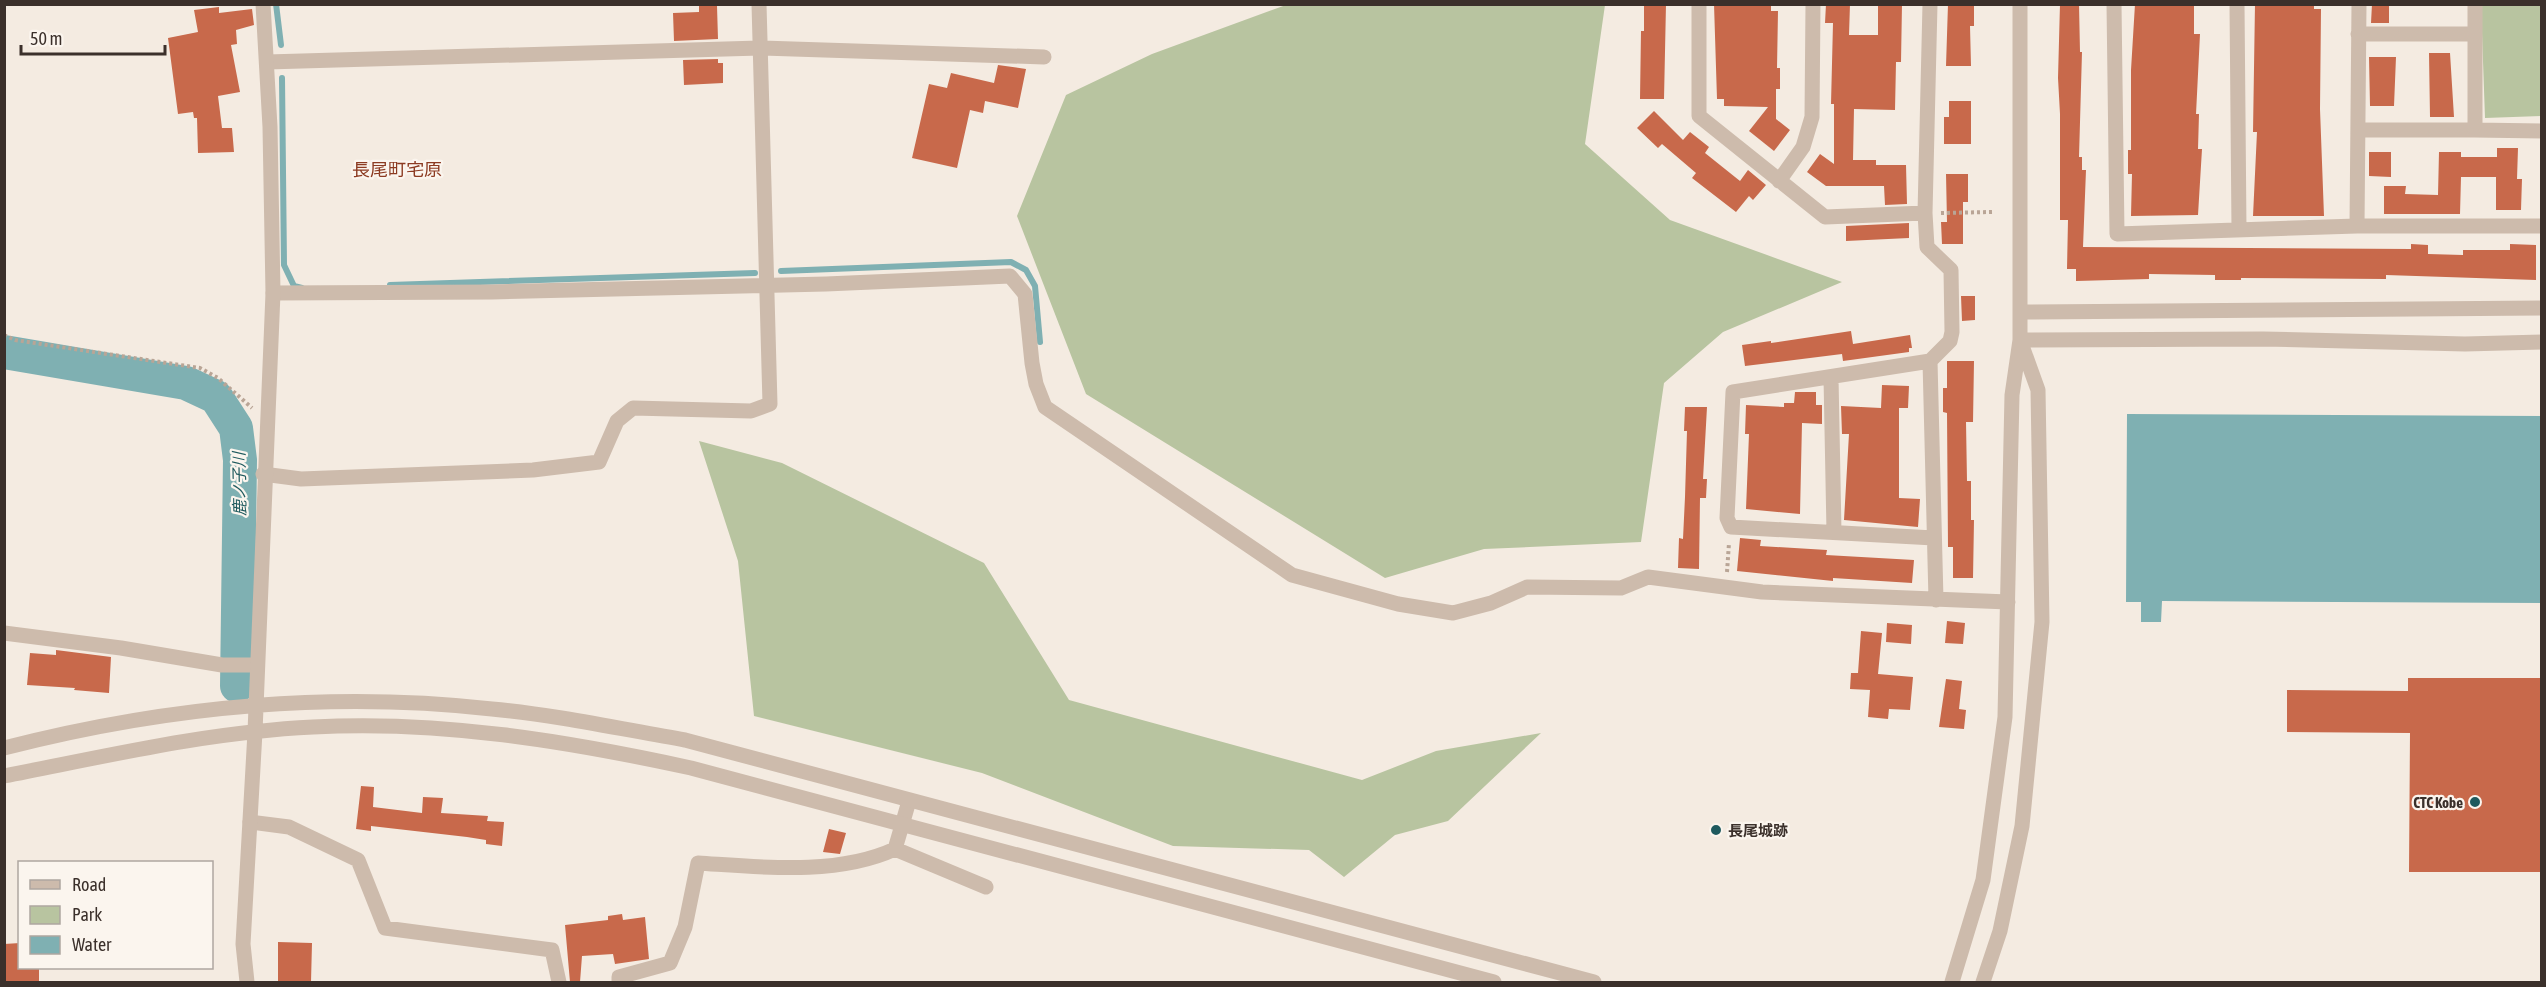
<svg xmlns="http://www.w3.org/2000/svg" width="2546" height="987" font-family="'Asap Condensed','Noto Sans JP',sans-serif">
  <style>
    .green { fill: #b8c4a0 }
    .water { fill: #7fb0b2 }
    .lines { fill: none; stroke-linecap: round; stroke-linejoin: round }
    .stream { stroke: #7fb0b2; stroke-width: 6 }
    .river { stroke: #7fb0b2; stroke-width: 34 }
    .building { fill: #c8694b }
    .path { stroke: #b9a596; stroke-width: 4; stroke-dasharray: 3 3; stroke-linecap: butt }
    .minor { stroke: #cdbbac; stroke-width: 15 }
    .tertiary { stroke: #cdbbac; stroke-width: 15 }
    .poi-dot { fill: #1f5a5e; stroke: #fbf5ee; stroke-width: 2 }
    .labels { text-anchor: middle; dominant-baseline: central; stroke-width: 4.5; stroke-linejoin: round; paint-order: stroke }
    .poi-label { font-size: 15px; font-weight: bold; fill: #3b302b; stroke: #fbf5ee; text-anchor: end }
    .water-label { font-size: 16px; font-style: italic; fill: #1f5a5e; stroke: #fbf5ee }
    .quarter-label { font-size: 18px; fill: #8c3b22; stroke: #fbf5ee }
  </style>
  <rect width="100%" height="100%" fill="#f4ebe1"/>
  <path class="green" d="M 1286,5 L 1605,5 L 1585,144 L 1670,220 L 1842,282 L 1723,332 L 1664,383 L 1641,542 L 1484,549 L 1385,578 L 1086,394 L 1017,216 L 1066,95 L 1152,54 Z
    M 2481,5 L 2541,5 L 2541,116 L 2485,118 Z
    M 699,441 L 782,463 L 984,563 L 1069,700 L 1362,780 L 1436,751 L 1541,733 L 1448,821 L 1395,835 L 1344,877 L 1309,850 L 1173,846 L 982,773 L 754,716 L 738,561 Z"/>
  <path class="water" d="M 2127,414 L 2541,416 L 2541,603 L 2162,601 L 2161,622 L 2141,622 L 2141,602 L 2126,602 Z"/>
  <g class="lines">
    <path class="stream" d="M 276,4 L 281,45
      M 282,78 L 284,265 L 294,286 L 302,288
      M 781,271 L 1011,262 L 1026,270 L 1035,286 L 1040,342
      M 390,285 L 755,273"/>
    <path class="river" d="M 4,352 L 186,383 L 216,397 L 236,428 L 240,460 L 237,686"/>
  </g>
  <path class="building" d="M 1644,4 L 1666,4 L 1664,99 L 1640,99 L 1641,31 L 1644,31 Z
    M 1714,4 L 1771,4 L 1771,11 L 1778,11 L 1777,68 L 1780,68 L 1780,89 L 1776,89 L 1776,119 L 1790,130 L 1774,151 L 1749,131 L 1768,107 L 1724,106 L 1724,99 L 1717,99 Z
    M 1826,4 L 1850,4 L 1849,35 L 1878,35 L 1878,4 L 1902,4 L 1901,62 L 1896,62 L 1895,110 L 1854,109 L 1853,160 L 1876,160 L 1876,165 L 1906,165 L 1907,204 L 1885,205 L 1884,186 L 1826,186 L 1807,172 L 1820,154 L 1834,164 L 1834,104 L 1831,104 L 1833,23 L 1825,23 Z
    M 1948,4 L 1974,4 L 1974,26 L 1970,26 L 1971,66 L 1946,66 Z
    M 2060,4 L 2079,4 L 2080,52 L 2082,52 L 2079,157 L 2082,157 L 2082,170 L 2086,170 L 2083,247 L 2411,249 L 2411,244 L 2428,245 L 2428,254 L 2463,255 L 2463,250 L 2510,250 L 2510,244 L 2536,245 L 2536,280 L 2386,275 L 2386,279 L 2241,278 L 2241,280 L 2215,280 L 2215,275 L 2149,274 L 2149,279 L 2076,281 L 2076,269 L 2067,269 L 2068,220 L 2060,220 L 2060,114 L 2058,78 Z
    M 2135,4 L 2194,4 L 2194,34 L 2200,34 L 2196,114 L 2199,114 L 2198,149 L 2202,149 L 2198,215 L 2131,216 L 2132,174 L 2128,174 L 2128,150 L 2131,150 L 2131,70 Z
    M 2255,4 L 2314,4 L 2314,9 L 2321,9 L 2320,109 L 2324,216 L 2253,216 L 2257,132 L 2253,132 Z
    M 2372,4 L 2389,4 L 2389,23 L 2371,23 Z
    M 699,6 L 717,6 L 718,39 L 674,41 L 673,13 L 699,12 Z
    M 219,7 L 219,13 L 252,9 L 254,25 L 236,30 L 237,44 L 231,45 L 240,92 L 218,96 L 222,128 L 232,128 L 234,152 L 198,153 L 197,118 L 194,118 L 193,112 L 178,114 L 168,38 L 198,32 L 194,10 Z
    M 2429,53 L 2450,53 L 2454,117 L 2430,117 Z
    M 2369,57 L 2396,57 L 2394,106 L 2370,106 Z
    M 718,59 L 718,63 L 723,63 L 723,83 L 684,85 L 683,60 Z
    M 998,65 L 1026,69 L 1018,108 L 985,101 L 983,113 L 970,110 L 957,168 L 912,158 L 929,84 L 947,88 L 951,73 L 994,83 Z
    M 1949,101 L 1971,101 L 1971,144 L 1944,144 L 1944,117 L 1949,117 Z
    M 1654,111 L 1683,140 L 1690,132 L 1709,147 L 1705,153 L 1740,181 L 1748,170 L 1766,185 L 1753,200 L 1749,196 L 1736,212 L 1692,178 L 1696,173 L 1662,144 L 1658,148 L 1637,128 Z
    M 2497,148 L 2518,148 L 2517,179 L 2522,179 L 2521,210 L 2496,210 L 2496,177 L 2461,177 L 2460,214 L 2384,214 L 2384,186 L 2406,186 L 2405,194 L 2438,195 L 2439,152 L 2461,152 L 2461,157 L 2497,157 Z
    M 2369,152 L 2391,152 L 2391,177 L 2369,176 Z
    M 1946,174 L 1968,174 L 1968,202 L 1963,202 L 1963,244 L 1942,244 L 1941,222 L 1947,222 Z
    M 1909,223 L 1909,238 L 1846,241 L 1846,226 Z
    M 1961,296 L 1975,296 L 1975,320 L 1962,321 Z
    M 1851,331 L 1853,344 L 1910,335 L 1912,348 L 1909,348 L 1909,352 L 1843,361 L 1842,354 L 1745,366 L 1742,345 L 1771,341 L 1771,343 Z
    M 1947,361 L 1974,361 L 1973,422 L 1966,422 L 1967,481 L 1971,481 L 1971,520 L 1974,520 L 1973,578 L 1953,578 L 1953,547 L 1948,547 L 1947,413 L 1943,412 L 1943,388 L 1947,388 Z
    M 1882,385 L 1909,386 L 1908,408 L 1899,408 L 1899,498 L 1920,499 L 1918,527 L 1844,520 L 1849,434 L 1842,434 L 1841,406 L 1881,408 Z
    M 1795,392 L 1816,392 L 1816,405 L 1822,405 L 1822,424 L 1802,423 L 1800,514 L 1746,509 L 1749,434 L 1745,434 L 1746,405 L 1784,407 L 1784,403 L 1794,403 Z
    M 1685,407 L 1707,407 L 1703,479 L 1707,479 L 1706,498 L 1700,498 L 1699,569 L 1678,568 L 1679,538 L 1683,539 L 1685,497 L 1687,431 L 1684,431 Z
    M 1740,538 L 1761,540 L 1760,546 L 1827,550 L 1826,555 L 1914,560 L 1912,583 L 1833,578 L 1833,581 L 1737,571 Z
    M 1947,621 L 1965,623 L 1963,644 L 1945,643 Z
    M 1887,623 L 1912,625 L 1911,644 L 1886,642 Z
    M 1861,631 L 1882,633 L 1878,674 L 1913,677 L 1910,710 L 1889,709 L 1888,719 L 1868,717 L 1870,690 L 1850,689 L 1851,673 L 1858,673 Z
    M 56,650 L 111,657 L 109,693 L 74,690 L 75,688 L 27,685 L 30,653 L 56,655 Z
    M 2408,678 L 2541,678 L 2541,872 L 2409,872 L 2410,733 L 2287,732 L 2287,690 L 2408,691 Z
    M 1946,679 L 1962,681 L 1959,709 L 1966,710 L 1964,729 L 1939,727 Z
    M 361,786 L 374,787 L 373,807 L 422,813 L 423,797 L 443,798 L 441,813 L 488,816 L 487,821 L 504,822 L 502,846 L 486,844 L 486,840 L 467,837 L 371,826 L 371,831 L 356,829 Z
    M 829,829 L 846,833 L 840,854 L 823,852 Z
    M 622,914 L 623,920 L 645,917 L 649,959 L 615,964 L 613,954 L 582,956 L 580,982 L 570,982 L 565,925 L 608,920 L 608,916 Z
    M 278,942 L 312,943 L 311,982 L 278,982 Z
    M 20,943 L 20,968 L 39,968 L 39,982 L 4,982 L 4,944 Z"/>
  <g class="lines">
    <path class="path" d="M 1941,213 L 1992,212
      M 4,335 L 15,340 L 200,368 L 218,378 L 252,408
      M 1727,572 L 1729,543"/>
    <path class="minor" d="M 1699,4 L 1699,116 L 1825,217 L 1925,213 L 1930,4
      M 2114,4 L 2117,234 L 2357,226 L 2542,226
      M 2237,4 L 2239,230
      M 2475,4 L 2475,130 L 2542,131
      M 2358,34 L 2475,34
      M 267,62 L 760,48 L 1044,57
      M 2358,130 L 2475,130
      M 1779,181 L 1803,147 L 1812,117 L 1813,4
      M 1925,213 L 1927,247 L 1951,270 L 1952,332 L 1950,341 L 1930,361 L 1936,600
      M 2357,226 L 2359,4
      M 273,293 L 492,292 L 826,284 L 1010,276 L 1025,294 L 1032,363 L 1036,384 L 1045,407 L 1292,575 L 1398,604 L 1453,613 L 1491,603 L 1527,587 L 1621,588 L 1648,577 L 1762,592 L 2008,602
      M 1930,361 L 1733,392 L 1727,518 L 1731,527 L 1934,538
      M 1831,377 L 1834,532
      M 263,474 L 301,479 L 533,470 L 599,462 L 617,421 L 633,408 L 751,411 L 770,404 L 759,4
      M 4,633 L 121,648 L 222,665 L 257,665
      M 250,822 L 289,827 L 358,860 L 385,928 L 552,950 L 559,982
      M 895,849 L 986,887
      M 619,982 L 619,977 L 670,963 L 685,927 L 698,863 C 760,867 837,876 895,849 L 909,801"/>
    <path class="tertiary" d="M 2020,312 L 2542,308
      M 2020,340 L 2263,339 L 2465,344 L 2542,342
      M 4,748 C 163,707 329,691 492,709 C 557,715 621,729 685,740 L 1594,982
      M 4,776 C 107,756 208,732 313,727 C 440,720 567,741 691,768 L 1494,982
      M 247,982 L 243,944 L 255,732 L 273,293 L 270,127 L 263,4
      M 1952,982 L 1983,880 L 2005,717 L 2012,395 L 2020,340 L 2020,4
      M 1983,982 L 2000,931 L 2022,826 L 2042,622 L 2038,390 L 2021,343"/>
  </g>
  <g class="poi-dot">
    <circle cx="2475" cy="802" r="6"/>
    <circle cx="1716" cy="830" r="6"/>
  </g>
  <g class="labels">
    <g class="poi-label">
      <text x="2463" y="802">CTC Kobe</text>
      <text x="1728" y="830" text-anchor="start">長尾城跡</text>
    </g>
    <g class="water-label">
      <text transform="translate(239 484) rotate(-91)">鹿ノ子川</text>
    </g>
    <g class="quarter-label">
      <text x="397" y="169">長尾町宅原</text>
    </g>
  </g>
  <rect width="2546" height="987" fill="none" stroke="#3b302b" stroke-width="12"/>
  <rect x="18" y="861" width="195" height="108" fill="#fbf5ee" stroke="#aea6a0" stroke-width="1.5"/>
  <rect x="30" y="880" width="30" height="9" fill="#cdbbac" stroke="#aea6a0" stroke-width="1.5"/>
  <text x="72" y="891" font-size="18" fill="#3b302b">Road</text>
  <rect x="30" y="906" width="30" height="18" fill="#b8c4a0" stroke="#aea6a0" stroke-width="1.5"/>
  <text x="72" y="921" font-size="18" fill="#3b302b">Park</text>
  <rect x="30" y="936" width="30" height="18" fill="#7fb0b2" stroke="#aea6a0" stroke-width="1.5"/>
  <text x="72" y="951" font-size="18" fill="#3b302b">Water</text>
  <path d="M21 45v9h144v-9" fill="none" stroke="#3b302b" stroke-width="3"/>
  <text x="30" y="45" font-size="18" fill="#3b302b" stroke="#fbf5ee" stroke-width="4.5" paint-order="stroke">50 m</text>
</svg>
